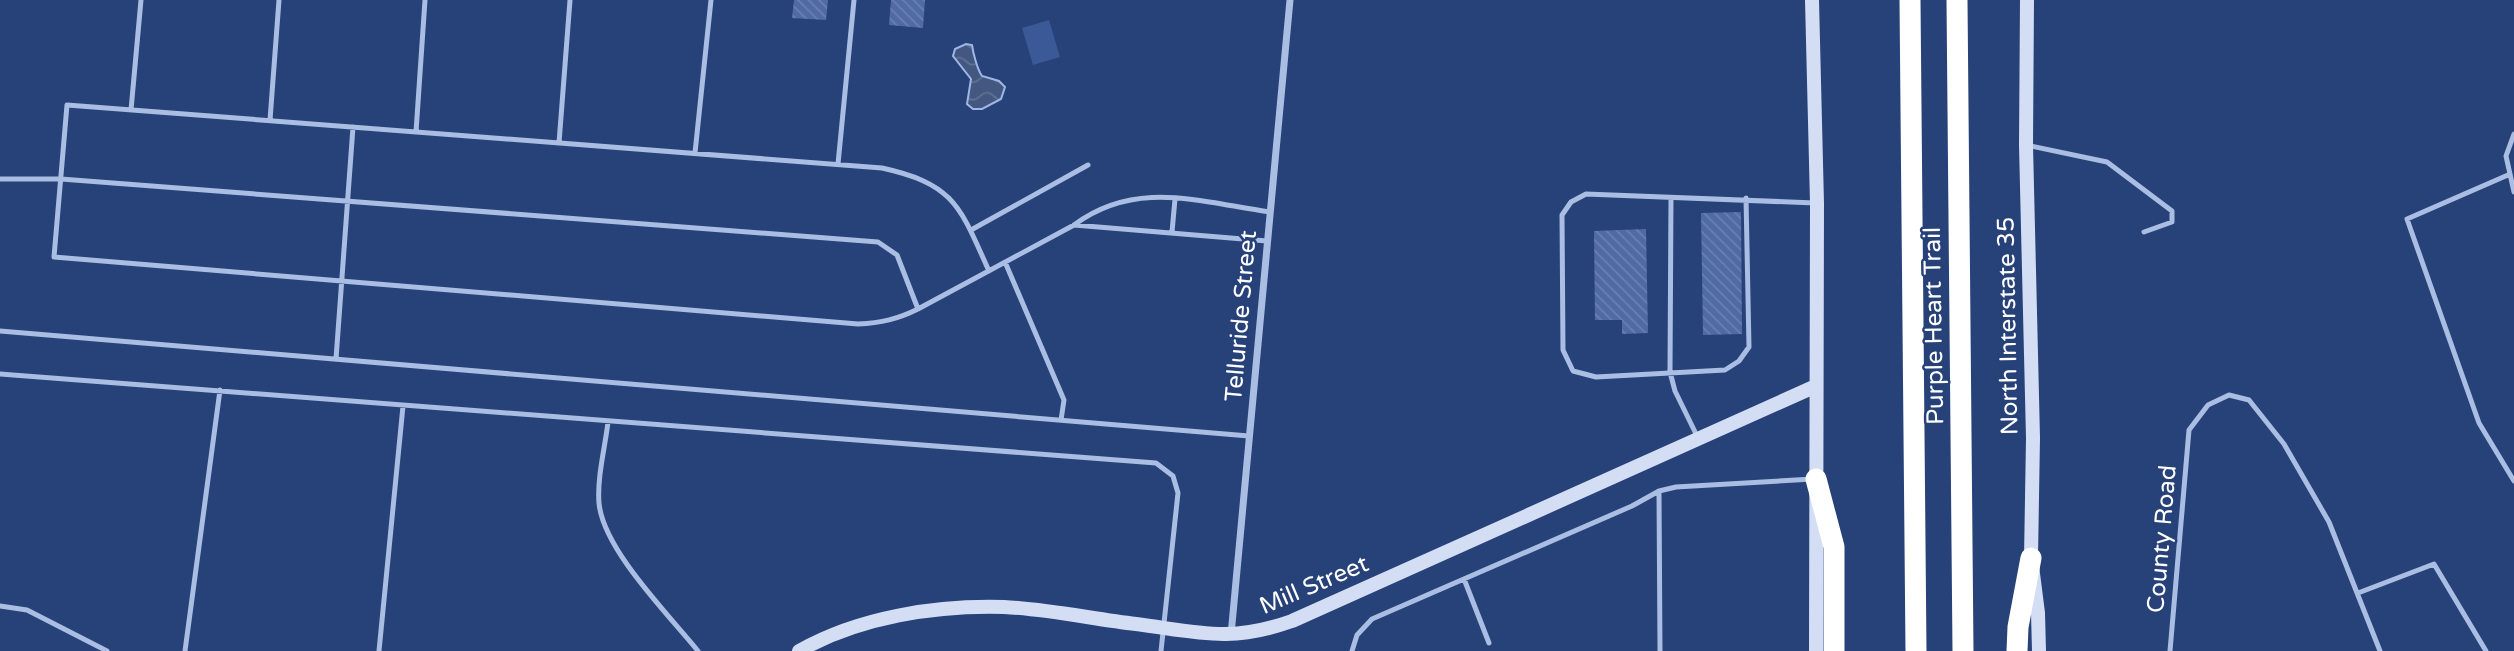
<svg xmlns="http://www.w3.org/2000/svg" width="2514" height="651" font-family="'Varela Round',sans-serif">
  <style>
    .park { fill: #3b5997 }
    .water { fill: url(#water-waves); stroke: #9fb7e4; stroke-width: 2 }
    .building { fill: url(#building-back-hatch) }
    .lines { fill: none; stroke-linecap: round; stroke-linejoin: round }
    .lane { stroke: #aabde3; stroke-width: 5 }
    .street { stroke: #aabde3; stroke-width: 7 }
    .secondary { stroke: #d3ddf4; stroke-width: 14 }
    .highway { stroke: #fff; stroke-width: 21 }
    .labels { text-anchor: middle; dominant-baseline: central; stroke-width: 5; stroke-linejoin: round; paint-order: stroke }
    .street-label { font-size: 24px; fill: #fff; stroke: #274179 }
  </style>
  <defs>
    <pattern id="water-waves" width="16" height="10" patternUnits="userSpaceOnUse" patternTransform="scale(1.75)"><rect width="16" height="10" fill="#435780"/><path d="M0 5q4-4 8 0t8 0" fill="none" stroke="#5f7093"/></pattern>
    <pattern id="building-back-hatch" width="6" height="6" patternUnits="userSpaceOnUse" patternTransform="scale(1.75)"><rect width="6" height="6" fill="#506aa3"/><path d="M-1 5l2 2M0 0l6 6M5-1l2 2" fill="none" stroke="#6a80b1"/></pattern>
  </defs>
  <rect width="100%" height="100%" fill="#274179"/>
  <path class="park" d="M 1049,20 L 1060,57 L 1033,65 L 1022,28 Z"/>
  <path class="water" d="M 966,44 L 972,45 C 973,52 977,69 982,76 L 999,81 L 1005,87 L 1001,99 L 982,109 L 973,109 L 967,104 L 971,79 L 953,56 L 955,49 Z"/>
  <path class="building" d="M 794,0 L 828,0 L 826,20 L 792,18 Z
    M 891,0 L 925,0 L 923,28 L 889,25 Z
    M 1741,212 L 1742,334 L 1703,335 L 1701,213 Z
    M 1646,229 L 1648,333 L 1622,334 L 1622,320 L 1595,320 L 1594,231 Z"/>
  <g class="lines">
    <path class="lane" d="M 131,110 L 141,0
      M 270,120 L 279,0
      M 416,132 L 425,0
      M 2514,134 L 2506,156 L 2514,192
      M 559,143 L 570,0
      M 2026,145 L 2107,162 L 2172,211 L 2172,222 L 2144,232
      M 695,153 L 711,0
      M 838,164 L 854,0
      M 2508,175 L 2407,219 L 2479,423 L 2514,481
      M 0,179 L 61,179 L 878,242 L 897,255 L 918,309
      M 1671,198 L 1670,372 L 1675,391 L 1698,438
      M 1746,198 L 1749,347 L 1739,361 L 1725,370 L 1596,377 L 1573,371 L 1563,350 L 1562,215 L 1571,202 L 1586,194 L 1815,203
      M 1074,225 L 1267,241
      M 971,230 L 1088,165
      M 1172,232 L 1175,199
      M 1005,262 L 1064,400 L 1061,420
      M 989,271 C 960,207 955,184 882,168 L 67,105 L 54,257 L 858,324 C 881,323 898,319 918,309 L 1074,225 C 1136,179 1199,202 1270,212
      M 0,331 L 1249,436
      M 336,359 L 353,127
      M 0,374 L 1156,463 L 1173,476 L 1178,493 L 1161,651
      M 608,422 C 605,448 597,477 599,503 C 603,549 668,614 698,651
      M 1659,491 L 1660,651
      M 1464,579 L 1489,643
      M 2358,593 L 2434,564 L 2486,651
      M 0,606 L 27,610 L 107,651
      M 185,651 L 220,390
      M 379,651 L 403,406
      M 1352,651 L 1357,635 L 1372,619 L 1632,506 L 1659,491 L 1676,487 L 1813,479
      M 2170,651 L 2189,430 L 2208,405 L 2229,395 L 2249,400 L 2284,444 L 2329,522 L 2380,651"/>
    <path class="street" d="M 1231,635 L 1290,0"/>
    <path class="secondary" d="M 1812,0 L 1817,203 L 1816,651
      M 2027,0 L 2026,145 L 2033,438 L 2031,558 L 2038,613 L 2039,651
      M 799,651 C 859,617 936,605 1004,607 C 1048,609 1093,619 1136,624 C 1198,632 1230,643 1292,621 L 1816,386"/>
    <path class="highway" d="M 1910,0 L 1916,651
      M 1957,0 L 1963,651
      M 1816,479 L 1834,547 L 1834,651
      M 2017,651 L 2018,627 L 2031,558"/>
  </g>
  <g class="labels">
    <g class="street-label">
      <text transform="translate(1241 316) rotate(-85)">Telluride Street</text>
      <text transform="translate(1934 326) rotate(-91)">Purple Heart Trail</text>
      <text transform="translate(2008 326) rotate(-91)">North Interstate 35</text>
      <text transform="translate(2162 539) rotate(-85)">County Road</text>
      <text transform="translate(1314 585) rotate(-23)">Mill Street</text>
    </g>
  </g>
</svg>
